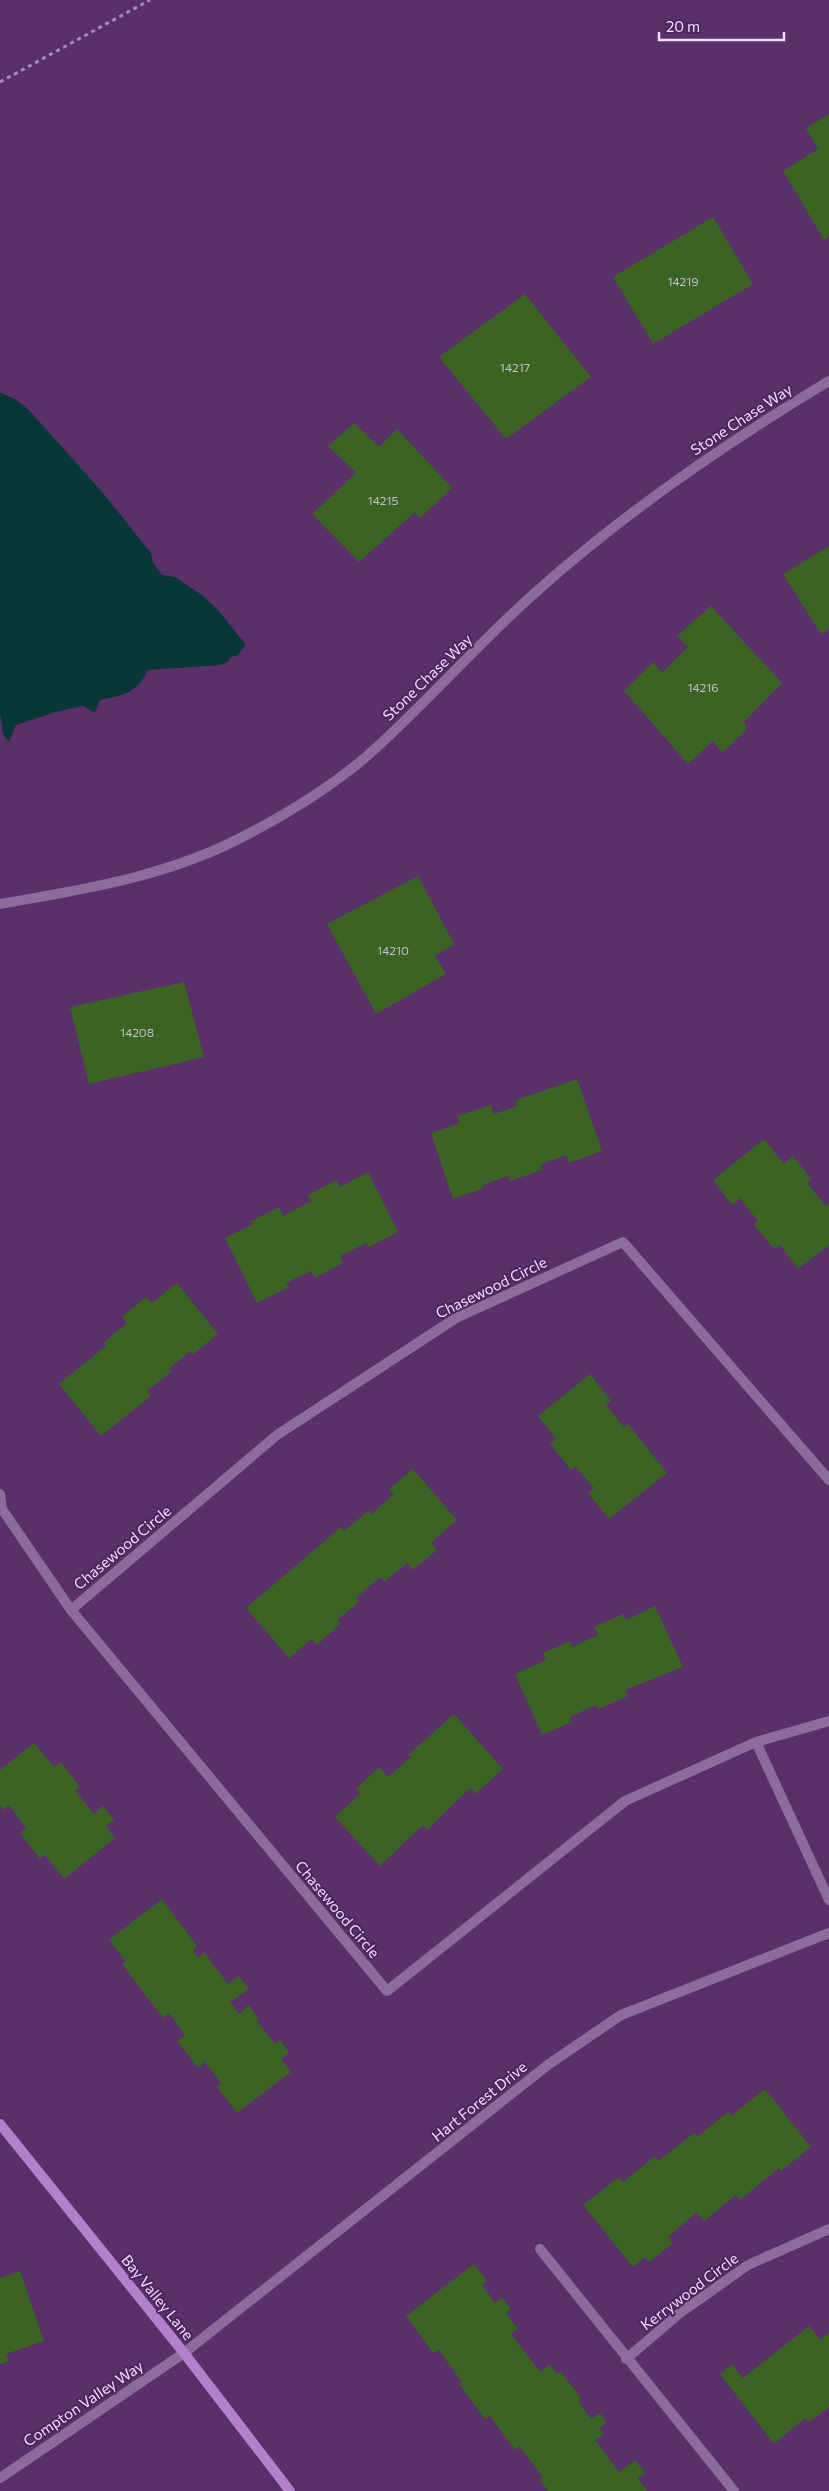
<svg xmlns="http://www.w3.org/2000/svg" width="829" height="2491" font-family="Commissioner,sans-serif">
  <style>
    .water { fill: #093738 }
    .building { fill: #3b6324 }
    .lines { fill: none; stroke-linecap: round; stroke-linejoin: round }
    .path { stroke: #a989b6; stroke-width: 3; stroke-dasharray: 4 4; stroke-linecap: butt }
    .lane { stroke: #8d6c9b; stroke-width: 10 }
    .street { stroke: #8d6c9b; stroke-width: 10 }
    .secondary { stroke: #b580cb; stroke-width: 10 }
    .labels { text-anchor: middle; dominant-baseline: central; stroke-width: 4; stroke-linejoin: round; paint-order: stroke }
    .number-label { font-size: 12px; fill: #c5bec8 }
    .street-label { font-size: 15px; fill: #f3dcfe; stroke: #4e265e }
  </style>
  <rect width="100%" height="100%" fill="#5a306a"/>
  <path class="water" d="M 0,392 L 18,401 L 29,410 L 103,493 L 151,553 L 153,563 L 162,575 L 175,577 L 202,595 L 218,610 L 246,645 L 237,656 L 232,656 L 228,662 L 221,665 L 148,670 C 136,694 124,695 100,700 L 95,713 L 83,706 L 56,712 L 16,725 L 9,742 L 3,734 L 0,713 Z"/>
  <path class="building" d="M 829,114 L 829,236 L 824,240 L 783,171 L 818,149 L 806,128 Z
    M 713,217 L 753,284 L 653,344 L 613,277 Z
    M 525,294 L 591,377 L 506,439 L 439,357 Z
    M 354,423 L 379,447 L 397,429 L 452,488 L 420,518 L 415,512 L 359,562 L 312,514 L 356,473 L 328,446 Z
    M 829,546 L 829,629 L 821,634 L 783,574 Z
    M 711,606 L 782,683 L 744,722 L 747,729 L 722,753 L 713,741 L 688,764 L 624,691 L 653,662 L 662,673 L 688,647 L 677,636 Z
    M 418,876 L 454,944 L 435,956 L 446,974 L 376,1014 L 327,924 Z
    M 184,982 L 204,1057 L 89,1084 L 70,1007 Z
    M 577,1079 L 602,1151 L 569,1163 L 566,1155 L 540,1165 L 542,1170 L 510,1181 L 508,1176 L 483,1185 L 484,1188 L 453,1199 L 431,1133 L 460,1123 L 457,1116 L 491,1105 L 494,1114 L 517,1106 L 516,1100 Z
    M 764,1139 L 784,1164 L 793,1156 L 811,1179 L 807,1183 L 826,1206 L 829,1204 L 829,1245 L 798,1269 L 780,1245 L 774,1249 L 754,1225 L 758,1221 L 740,1198 L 732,1205 L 713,1180 Z
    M 368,1172 L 398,1232 L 369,1247 L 366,1243 L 340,1256 L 343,1263 L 315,1278 L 311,1271 L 286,1283 L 289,1287 L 257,1303 L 225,1238 L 253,1224 L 251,1221 L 279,1207 L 283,1216 L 311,1201 L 308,1195 L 336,1180 L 340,1187 Z
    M 177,1283 L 218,1334 L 193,1354 L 190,1351 L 169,1369 L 171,1372 L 147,1391 L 151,1396 L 101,1436 L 59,1384 L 106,1346 L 103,1343 L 127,1323 L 122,1317 L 146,1297 L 152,1303 Z
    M 590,1374 L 611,1401 L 606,1405 L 624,1427 L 628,1424 L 667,1473 L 609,1519 L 588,1493 L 594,1488 L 575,1466 L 571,1470 L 550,1444 L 556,1439 L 538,1416 Z
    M 413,1469 L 457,1520 L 431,1543 L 437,1550 L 413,1570 L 407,1563 L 384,1582 L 380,1577 L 356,1598 L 359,1602 L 337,1620 L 340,1624 L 317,1645 L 312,1639 L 289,1658 L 246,1608 L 341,1527 L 344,1531 L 368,1511 L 371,1514 L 394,1494 L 389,1489 Z
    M 655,1606 L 683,1667 L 625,1690 L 628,1696 L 598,1709 L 596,1705 L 570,1717 L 572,1722 L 542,1735 L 515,1674 L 546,1660 L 543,1653 L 570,1641 L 572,1647 L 598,1635 L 594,1627 L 623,1614 L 626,1620 Z
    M 454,1714 L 503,1769 L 475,1794 L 470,1788 L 427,1830 L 423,1825 L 380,1866 L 335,1817 L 360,1794 L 356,1789 L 379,1767 L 388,1777 L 411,1757 L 408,1755 Z
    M 34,1743 L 54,1767 L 61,1762 L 80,1787 L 75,1791 L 94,1814 L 103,1806 L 114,1820 L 106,1826 L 115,1838 L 64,1879 L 45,1855 L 40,1859 L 20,1833 L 26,1828 L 9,1805 L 3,1810 L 0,1806 L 0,1770 Z
    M 162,1899 L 197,1946 L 193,1950 L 198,1958 L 204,1952 L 228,1984 L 239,1976 L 249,1989 L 230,2002 L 239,2014 L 249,2005 L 259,2020 L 257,2021 L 275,2044 L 280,2040 L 289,2053 L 281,2059 L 291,2072 L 237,2113 L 217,2087 L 221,2083 L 205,2062 L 198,2068 L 177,2041 L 185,2035 L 169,2013 L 163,2018 L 122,1964 L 126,1962 L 109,1940 Z
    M 765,2089 L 811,2147 L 781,2171 L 779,2168 L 740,2200 L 736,2195 L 704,2221 L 697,2212 L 668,2237 L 673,2243 L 649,2262 L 645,2257 L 633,2267 L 583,2205 L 619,2177 L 623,2182 L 655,2156 L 658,2161 L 694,2133 L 697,2137 L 728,2112 L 731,2116 Z
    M 474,2264 L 487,2281 L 482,2285 L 495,2303 L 502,2297 L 511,2309 L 506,2313 L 518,2329 L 511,2334 L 540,2372 L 550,2364 L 557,2374 L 560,2371 L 581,2398 L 578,2401 L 591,2419 L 600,2413 L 607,2423 L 599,2428 L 604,2434 L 595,2440 L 619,2472 L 635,2460 L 645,2473 L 638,2478 L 647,2491 L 548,2491 L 540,2480 L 543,2477 L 519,2446 L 515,2450 L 490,2416 L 485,2419 L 459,2384 L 462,2382 L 438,2349 L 433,2353 L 406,2316 Z
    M 20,2271 L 44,2341 L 6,2354 L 9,2361 L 0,2364 L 0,2278 Z
    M 809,2326 L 820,2340 L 829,2333 L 829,2407 L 809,2422 L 805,2418 L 774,2444 L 720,2374 L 732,2364 L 743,2378 Z"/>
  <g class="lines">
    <path class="path" d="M 0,82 L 150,0"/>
    <path class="lane" d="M 0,1494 L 2,1509 L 71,1610"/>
    <path class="street" d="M 0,904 C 87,889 171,876 250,833 C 290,812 332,786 367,756 C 426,704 477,644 536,592 C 626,511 726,443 829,381
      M 829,1480 L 623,1242 L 456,1318 L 277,1435 L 71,1610 L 387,1991 L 625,1801 L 756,1742 L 829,1721
      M 756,1742 L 829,1900
      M 540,2249 L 734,2491
      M 626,2359 L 680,2313 L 748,2265 L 829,2229
      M 0,2478 L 184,2353 L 549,2064 L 621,2015 L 829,1933"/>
    <path class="secondary" d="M 0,2124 L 184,2353 L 290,2491"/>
  </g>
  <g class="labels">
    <g class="number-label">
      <text x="683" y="281">14219</text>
      <text x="515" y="367">14217</text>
      <text x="383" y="500">14215</text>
      <text x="703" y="687">14216</text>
      <text x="393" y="950">14210</text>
      <text x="137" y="1032">14208</text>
    </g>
    <g class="street-label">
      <text transform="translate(741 419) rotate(-33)">Stone Chase Way</text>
      <text transform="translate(427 677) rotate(-44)">Stone Chase Way</text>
      <text transform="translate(491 1287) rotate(-26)">Chasewood Circle</text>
      <text transform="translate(122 1547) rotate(-40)">Chasewood Circle</text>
      <text transform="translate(338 1909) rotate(50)">Chasewood Circle</text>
      <text transform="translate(479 2101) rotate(-39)">Hart Forest Drive</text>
      <text transform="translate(689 2291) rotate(-37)">Kerrywood Circle</text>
      <text transform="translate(158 2297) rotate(51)">Bay Valley Lane</text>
      <text transform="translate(83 2403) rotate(-34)">Compton Valley Way</text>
    </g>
  </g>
  <path d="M659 32v8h125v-8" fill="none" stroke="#f3dcfe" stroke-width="2.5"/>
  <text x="666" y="32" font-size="15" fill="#f3dcfe" stroke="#4e265e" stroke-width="4" paint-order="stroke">20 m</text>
</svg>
